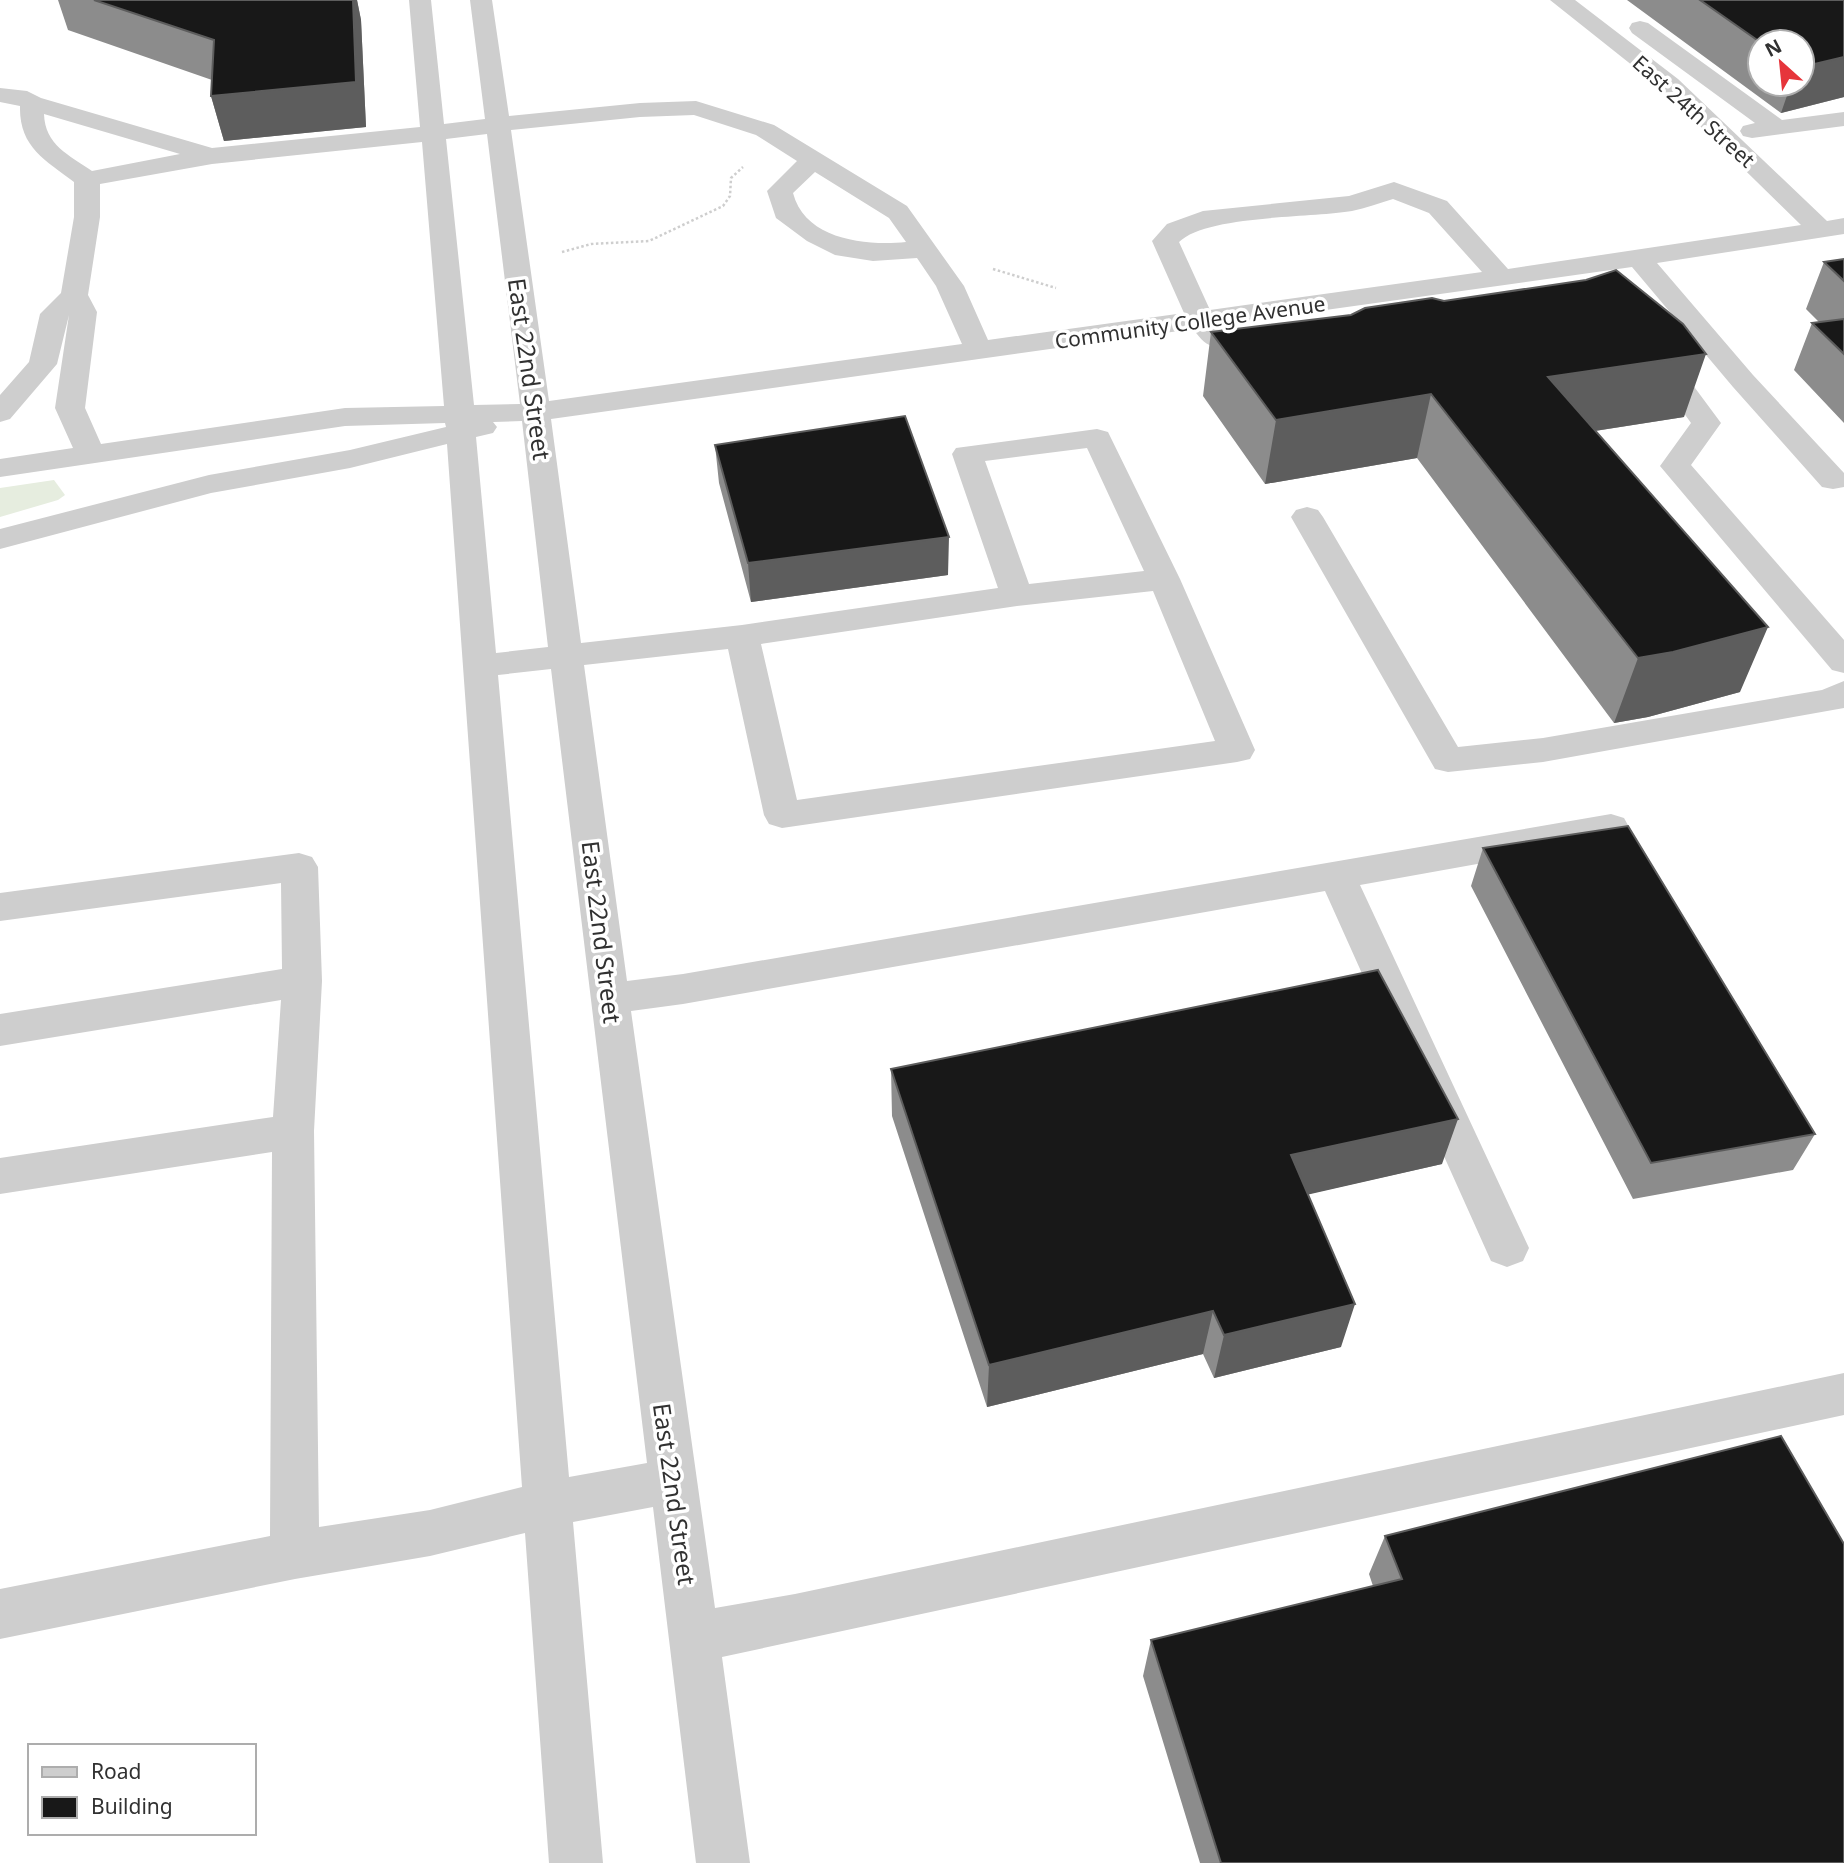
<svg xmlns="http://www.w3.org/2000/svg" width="1844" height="1863" font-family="'Noto Sans',sans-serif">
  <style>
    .green { fill: #e6eddf }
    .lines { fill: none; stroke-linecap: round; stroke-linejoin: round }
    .path { stroke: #cecece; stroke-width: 2.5; stroke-dasharray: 2.5 2.5; stroke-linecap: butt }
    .minor { fill: #cecece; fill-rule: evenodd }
    .wall { fill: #8c8c8c; fill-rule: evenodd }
    .shaded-wall { fill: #5d5d5d }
    .building { fill: #181818; stroke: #5d5d5d; stroke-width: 2 }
    .labels { text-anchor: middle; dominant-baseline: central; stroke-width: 7; stroke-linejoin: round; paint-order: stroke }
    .far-street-label { font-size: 21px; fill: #313131; stroke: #fff }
    .street-label { font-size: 24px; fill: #313131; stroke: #fff }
  </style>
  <rect width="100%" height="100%" fill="#fff"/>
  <path class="green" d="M 54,480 L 65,495 L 58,500 L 0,517 L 0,488 Z"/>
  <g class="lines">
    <path class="path" d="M 562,252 L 591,244 L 649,241 L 723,206 L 730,196 L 731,178 L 743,167
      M 993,269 L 1056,288"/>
    <path class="minor" d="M 409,0 L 431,0 L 444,124 L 485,119 L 470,0 L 492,0 L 509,116 L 640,103 L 696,101 L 774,125 L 907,206 L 964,286 L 988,340 L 1184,313 L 1152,241 L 1167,224 L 1203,211 L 1349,196 L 1394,182 L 1447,201 L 1508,269 L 1801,225 L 1662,89 L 1550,0 L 1575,0 L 1678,79 L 1827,221 L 1844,218 L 1844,234 L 1657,263 L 1753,375 L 1844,473 L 1844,487 L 1833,489 L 1822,487 L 1733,387 L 1632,267 L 1219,325 L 1229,339 L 1225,345 C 1208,349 1203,342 1193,329 L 551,419 L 581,643 L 742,625 L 998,588 L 952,454 L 956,448 L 1097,429 L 1108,432 L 1180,579 L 1255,750 L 1250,759 L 1237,762 L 782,828 L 769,824 L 764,815 L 728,649 L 584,665 L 627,981 L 683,974 L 1611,814 L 1624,818 L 1629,827 L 1624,836 L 1611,840 L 1360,885 L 1529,1248 L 1523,1261 L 1507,1267 L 1491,1261 L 1325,891 L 683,1004 L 631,1011 L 715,1608 L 795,1594 L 1844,1373 L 1844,1415 L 722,1657 L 750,1863 L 696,1863 L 653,1507 L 573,1522 L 603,1863 L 549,1863 L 525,1533 L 430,1556 L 295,1579 L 0,1639 L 0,1589 L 270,1536 L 272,1152 L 0,1194 L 0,1158 L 273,1117 L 281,1000 L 0,1046 L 0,1014 L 282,969 L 281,883 L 0,921 L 0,893 L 299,853 L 312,857 L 318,867 L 322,981 L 314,1131 L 319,1527 L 430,1510 L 522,1487 L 447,444 L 350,468 L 211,493 L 0,549 L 0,529 L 209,475 L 350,450 L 446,427 L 445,423 L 345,426 L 0,477 L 0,459 L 73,448 L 55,408 L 69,315 L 57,364 L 10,419 L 0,422 L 0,395 L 29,362 L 40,314 L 61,293 L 74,217 L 74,182 C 45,160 19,147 20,106 L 0,102 L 0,88 L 27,91 L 41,98 L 212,148 L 420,127 ZM 44,114 L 180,154 L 92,171 C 69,155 45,145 44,114 ZM 694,115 L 756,135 L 797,161 L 767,191 L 776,218 L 807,241 L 835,255 L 873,261 L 917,258 L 936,286 L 962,344 L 549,401 L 511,130 L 640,117 ZM 487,134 L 520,404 L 474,405 L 446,139 ZM 422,142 L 444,406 L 345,408 L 101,444 L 85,408 L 97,312 L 88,295 L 100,217 L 100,184 L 212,164 ZM 815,172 L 889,218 L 906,242 C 866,246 805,240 793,193 ZM 1393,199 L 1429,213 L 1482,272 L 1210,310 L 1179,242 C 1206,215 1311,218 1352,211 C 1366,208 1379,203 1393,199 ZM 522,421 L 548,647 L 496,653 L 476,437 L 493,433 L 497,427 L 493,422 ZM 1087,448 L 1144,571 L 1029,584 L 985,461 ZM 1153,591 L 1215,741 L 797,800 L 761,644 L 1017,606 ZM 551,669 L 647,1463 L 569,1477 L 498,675 Z
      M 1640,21 L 1648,23 L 1782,120 L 1844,112 L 1844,126 L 1752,138 L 1743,136 L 1740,131 L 1743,126 L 1755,123 L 1632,33 L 1629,28 L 1632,23 Z
      M 1656,353 L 1678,365 L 1721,423 L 1691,465 L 1844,640 L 1844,673 L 1832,670 L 1660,466 L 1691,423 L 1658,377 L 1642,362 L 1646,356 Z
      M 1307,507 L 1318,510 L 1323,517 L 1458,747 L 1543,738 L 1822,690 L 1844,681 L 1844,708 L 1543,762 L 1448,772 L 1435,769 L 1291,517 L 1296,510 Z"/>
  </g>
  <path class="wall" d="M 58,0 L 357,0 L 361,20 L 366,127 L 224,141 L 211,96 L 212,80 L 68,30 Z
    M 1627,0 L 1844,0 L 1844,97 L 1781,113 ZM 1760,42 L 1802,42 L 1802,84 L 1760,84 Z
    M 1844,259 L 1844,423 L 1794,370 L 1812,323 L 1819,322 L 1806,309 L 1824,262 Z
    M 1444,301 L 1684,417 L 1595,431 L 1740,692 L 1648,717 L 1614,723 L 1417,458 L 1265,484 L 1203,396 L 1211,332 L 1351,315 Z
    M 715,445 L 948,575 L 751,602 L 719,483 Z
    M 1483,848 L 1815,1134 L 1793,1170 L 1633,1199 L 1471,886 Z
    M 891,1069 L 1442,1164 L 1308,1194 L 1341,1347 L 1214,1378 L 1203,1354 L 987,1407 L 892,1116 Z
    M 1385,1536 L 1844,1863 L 1200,1863 L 1143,1676 L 1151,1640 L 1373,1586 L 1369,1574 Z"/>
  <path class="shaded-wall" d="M 353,0 L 357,0 L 361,20 L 366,127 L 224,141 L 211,96 Z
    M 1844,57 L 1844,97 L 1781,113 L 1791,84 L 1802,84 L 1802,67 Z
    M 1706,354 L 1684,417 L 1530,441 L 1548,377 Z
    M 1431,394 L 1417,458 L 1265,484 L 1276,420 Z
    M 949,537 L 948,575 L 751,602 L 748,563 Z
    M 1768,627 L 1740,692 L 1648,717 L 1614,723 L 1638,658 Z
    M 1458,1119 L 1442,1164 L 1280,1201 L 1291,1155 Z
    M 1355,1304 L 1341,1347 L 1214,1378 L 1224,1335 Z
    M 1213,1311 L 1203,1354 L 987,1407 L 989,1365 Z"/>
  <path class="building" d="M 94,0 L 353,0 L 356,82 L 211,96 L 214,40 Z
    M 1700,0 L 1844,0 L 1844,57 L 1802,67 L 1802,42 L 1760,42 Z
    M 1844,259 L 1844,281 L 1824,262 Z
    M 1616,270 L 1683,324 L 1706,354 L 1548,377 L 1768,627 L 1673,652 L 1638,658 L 1431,394 L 1276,420 L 1211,332 L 1351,315 L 1365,308 L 1432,298 L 1444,301 L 1586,280 Z
    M 1844,319 L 1844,354 L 1812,323 Z
    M 905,416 L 949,537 L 748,563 L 715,445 Z
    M 1628,826 L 1815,1134 L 1651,1163 L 1483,848 Z
    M 1378,970 L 1458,1119 L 1291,1155 L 1355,1304 L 1224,1335 L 1213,1311 L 989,1365 L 891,1069 Z
    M 1781,1436 L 1844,1544 L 1844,1863 L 1221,1863 L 1151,1640 L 1402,1579 L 1385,1536 Z"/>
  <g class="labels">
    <g class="far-street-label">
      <text transform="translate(1694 111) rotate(42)">East 24th Street</text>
      <text transform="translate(1190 322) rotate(-8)">Community College Avenue</text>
    </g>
    <g class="street-label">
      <text transform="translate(530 369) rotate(82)">East 22nd Street</text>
      <text transform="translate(602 932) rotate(83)">East 22nd Street</text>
      <text transform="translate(675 1494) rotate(82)">East 22nd Street</text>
    </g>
  </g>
  <rect x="28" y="1744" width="228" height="91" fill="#ffffff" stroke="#adadad" stroke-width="2"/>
  <rect x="42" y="1767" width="35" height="10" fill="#cecece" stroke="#adadad" stroke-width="2"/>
  <text x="91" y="1779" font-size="21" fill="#313131">Road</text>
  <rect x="42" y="1797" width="35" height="21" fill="#181818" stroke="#adadad" stroke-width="2"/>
  <text x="91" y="1814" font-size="21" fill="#313131">Building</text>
  <g transform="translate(1781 63) rotate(333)"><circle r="33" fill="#ffffff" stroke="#adadad" stroke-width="2"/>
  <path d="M0-5L12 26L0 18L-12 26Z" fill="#e6353b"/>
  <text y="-10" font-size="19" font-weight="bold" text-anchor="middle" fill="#313131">N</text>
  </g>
</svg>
